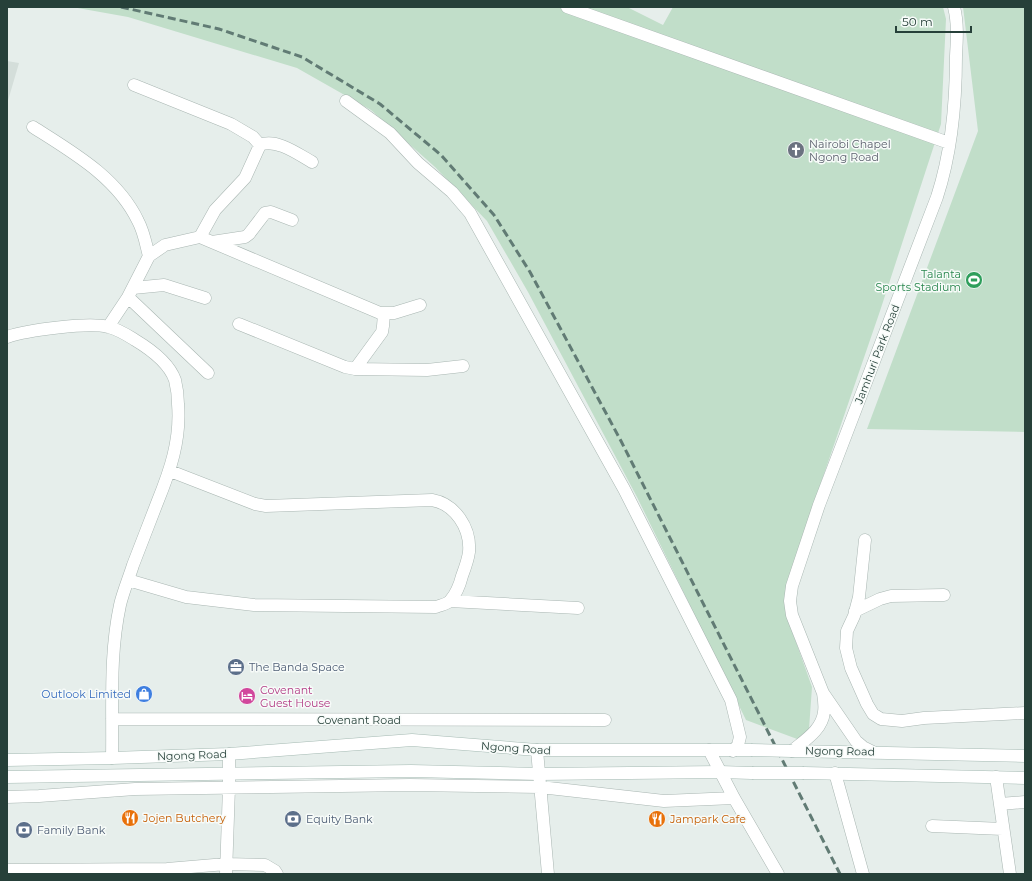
<svg xmlns="http://www.w3.org/2000/svg" width="1032" height="881" font-family="Montserrat,sans-serif">
  <style>
    .built { fill: #d4deda }
    .green { fill: #c1dec9 }
    .lines { fill: none; stroke-linecap: round; stroke-linejoin: round }
    .minor-casing { stroke: #a9b6b2; stroke-width: 13 }
    .secondary-casing { stroke: #a5bab3; stroke-width: 13 }
    .minor { stroke: #fff; stroke-width: 12 }
    .secondary { stroke: #fff; stroke-width: 12 }
    .rail { stroke: #617b74; stroke-width: 3; stroke-dasharray: 8 4; stroke-linecap: butt }
    .secondary-bridge-casing { stroke: #a5bab3; stroke-width: 13; stroke-linecap: butt }
    .secondary-bridge { stroke: #fff; stroke-width: 12 }
    .labels { text-anchor: middle; dominant-baseline: central; stroke-width: 3; stroke-linejoin: round; paint-order: stroke }
    .worship-label { font-size: 11px; fill: #5b616d; stroke: #f7fbf9; text-anchor: start }
    .leisure-label { font-size: 11px; fill: #27864d; stroke: #f7fbf9; text-anchor: end }
    .street-label { font-size: 11px; fill: #264039; stroke: #f7fbf9 }
    .service-label { font-size: 11px; fill: #4e5e75; stroke: #f7fbf9; text-anchor: start }
    .hotel-label { font-size: 11px; fill: #b23c85; stroke: #f7fbf9; text-anchor: start }
    .shop-label { font-size: 11px; fill: #366cbe; stroke: #f7fbf9; text-anchor: end }
    .food-label { font-size: 11px; fill: #c56008; stroke: #f7fbf9; text-anchor: start }
  </style>
  <rect width="100%" height="100%" fill="#e6eeeb"/>
  <path class="built" d="M 7,61 L 19,63 L 7,104 Z"/>
  <path class="green" d="M 72,7 L 627,7 L 663,25 L 673,7 L 943,7 L 946,19 L 941,124 L 880,311 L 803,535 L 786,588 L 786,614 L 812,687 L 808,743 L 746,720 L 637,497 L 528,292 L 487,221 L 435,167 L 371,110 L 297,68 L 128,17 Z
    M 963,7 L 1025,7 L 1025,432 L 867,429 L 978,131 Z"/>
  <g class="lines">
    <g class="minor-casing">
      <path id="minor" d="M 567,7 L 949,143
        M 134,85 L 231,124 L 253,137 L 260,145
        M 346,101 L 390,133 L 418,163 L 452,192 L 470,213 L 624,489 L 731,700 L 740,737 L 738,745 L 733,751
        M 33,127 C 72,152 117,177 138,221 C 144,232 146,245 149,256
        M 200,237 L 215,210 L 245,178 L 260,145 C 276,138 298,154 312,162
        M 212,242 L 245,237 L 249,234 L 265,213 L 271,212 L 292,220
        M 133,288 L 164,285 L 205,298
        M 128,297 L 208,373
        M 239,324 L 345,367 L 355,369 L 382,332 L 383,326 L 384,314
        M 108,327 L 128,297 L 149,256 L 165,245 L 200,237 L 380,313 L 394,313 L 420,305
        M 7,337 C 27,330 89,322 108,327 C 118,329 127,335 135,340 C 150,349 169,363 175,380 C 177,388 178,396 178,404 C 181,440 170,471 157,503 C 149,524 141,544 133,565 C 129,578 123,592 120,605 C 109,656 113,707 112,758
        M 355,369 L 427,370 L 463,366
        M 865,540 L 859,597 L 854,616 L 847,631 L 846,648 L 851,668 L 867,704 L 873,714 L 881,719 L 902,721 L 924,718 L 1025,713
        M 128,580 L 186,597 L 254,605 L 436,607 C 441,605 447,604 450,601 C 456,594 460,584 462,576 C 465,568 468,560 469,552 C 471,528 455,504 432,500 L 266,506 L 255,504 L 170,471
        M 450,601 L 578,608
        M 855,611 L 880,599 L 891,596 L 944,595
        M 112,719 L 605,720
        M 537,750 L 548,874
        M 709,750 L 734,798 L 778,874
        M 792,751 C 805,740 822,730 824,712 C 825,706 824,699 823,693
        M 873,752 L 863,747 L 856,741 L 823,693 L 792,615 L 790,601 L 792,586 L 819,505 L 937,197 C 951,154 956,101 956,56 C 957,39 958,23 954,7
        M 835,773 L 863,874
        M 996,777 L 1010,874
        M 7,797 L 39,796 L 135,789 L 410,785 L 540,787 L 664,801 L 734,798
        M 1000,804 L 1025,802
        M 932,826 L 1003,829
        M 7,870 L 167,869 L 226,864 L 265,865 L 275,871 L 277,874
        M 226,874 L 229,787 L 229,754"/>
    </g>
    <g class="secondary-casing">
      <path id="secondary" d="M 792,751 L 1025,756
        M 7,760 L 112,758 L 229,754 L 412,740 L 537,750 L 751,750
        M 804,773 L 1025,778
        M 7,777 L 411,771 L 539,774 L 720,772 L 752,773"/>
    </g>
    <use href="#minor" class="minor"/>
    <use href="#secondary" class="secondary"/>
    <path class="rail" d="M 121,7 L 219,29 L 302,57 L 380,104 L 441,155 L 494,215 L 530,272 L 621,441 L 840,874"/>
    <g class="secondary-bridge-casing">
      <path id="secondary-bridge" d="M 751,750 L 792,751
        M 752,773 L 804,773"/>
    </g>
    <use href="#secondary-bridge" class="secondary-bridge"/>
  </g>
  <defs>
    <g id="church-disc" transform="scale(0.9)"><circle r="9.5" fill="#6b7280" stroke="#f7fbf9"/><path d="M-1.2-6h2.4v3.5h3.3v2.4h-3.3V6h-2.4V-.1h-3.3v-2.4h3.3Z" fill="#fff"/></g>
    <g id="stadium-disc" transform="scale(0.9)"><circle r="9.5" fill="#2e9e5b" stroke="#f7fbf9"/><path d="M0-5a6.5 5 0 1 0 0 10a6.5 5 0 1 0 0-10ZM-3.5-1.8h7v3.6h-7Z" fill="#fff"/></g>
    <g id="office-disc" transform="scale(0.9)"><circle r="9.5" fill="#5c6f8a" stroke="#f7fbf9"/><path d="M-6-3h4V-5.5h4V-3h4V5H-6ZM-1-4.5V-3h2v-1.5ZM-6 0V1H6V0Z" fill="#fff"/></g>
    <g id="shop-disc" transform="scale(0.9)"><circle r="9.5" fill="#3f7fe0" stroke="#f7fbf9"/><path d="M-5-2.5h2.3a2.7 3.5 0 0 1 5.4 0H5L5.5 6h-11ZM-1.5-2.5h3a1.5 2.3 0 0 0-3 0Z" fill="#fff"/></g>
    <g id="hotel-disc" transform="scale(0.9)"><circle r="9.5" fill="#d1479c" stroke="#f7fbf9"/><path d="M-6-4.5h1.5V1H6V5H4.5V3h-9V5H-6ZM-4 0a1.8 1.8 0 1 1 3.6 0ZM.5 0V-2.5h3Q6-2.5 6 0Z" fill="#fff"/></g>
    <g id="restaurant-disc" transform="scale(0.9)"><circle r="9.5" fill="#e8710a" stroke="#f7fbf9"/><path d="M-5-6h1v4h1v-4h1v4h1v-4h1v5L-1.5 .5V6h-2V.5L-5-1ZM5-6V6H3V1.5H1.5Q1.5-4 5-6Z" fill="#fff"/></g>
    <g id="bank-disc" transform="scale(0.9)"><circle r="9.5" fill="#5c6f8a" stroke="#f7fbf9"/><path d="M-6-4H6V4H-6ZM0-2.3a2.3 2.3 0 1 0 0 4.6a2.3 2.3 0 1 0 0-4.6Z" fill="#fff"/></g>
  </defs>
  <g fill-rule="evenodd">
    <use href="#church-disc" x="796" y="150"/>
    <use href="#stadium-disc" x="974" y="280"/>
    <use href="#office-disc" x="236" y="667"/>
    <use href="#shop-disc" x="144" y="694"/>
    <use href="#hotel-disc" x="247" y="696"/>
    <use href="#restaurant-disc" x="130" y="818"/>
    <use href="#bank-disc" x="293" y="819"/>
    <use href="#restaurant-disc" x="657" y="819"/>
    <use href="#bank-disc" x="24" y="830"/>
  </g>
  <g class="labels">
    <g class="worship-label">
      <text x="809" y="144">Nairobi Chapel<tspan x="809" dy="13">Ngong Road</tspan></text>
    </g>
    <g class="leisure-label">
      <text x="961" y="274">Talanta<tspan x="961" dy="13">Sports Stadium</tspan></text>
    </g>
    <g class="street-label">
      <text transform="translate(877 354) rotate(-69)">Jamhuri Park Road</text>
      <text x="359" y="720">Covenant Road</text>
      <text transform="translate(516 748) rotate(4)">Ngong Road</text>
      <text transform="translate(840 751) rotate(1)">Ngong Road</text>
      <text transform="translate(192 755) rotate(-2)">Ngong Road</text>
    </g>
    <g class="service-label">
      <text x="249" y="667">The Banda Space</text>
      <text x="306" y="819">Equity Bank</text>
      <text x="37" y="830">Family Bank</text>
    </g>
    <g class="hotel-label">
      <text x="260" y="690">Covenant<tspan x="260" dy="13">Guest House</tspan></text>
    </g>
    <g class="shop-label">
      <text x="131" y="694">Outlook Limited</text>
    </g>
    <g class="food-label">
      <text x="143" y="818">Jojen Butchery</text>
      <text x="670" y="819">Jampark Cafe</text>
    </g>
  </g>
  <rect width="1032" height="881" fill="none" stroke="#264039" stroke-width="16"/>
  <path d="M896 26v6h75v-6" fill="none" stroke="#264039" stroke-width="2"/>
  <text x="902" y="26" font-size="12" fill="#264039" stroke="#f7fbf9" stroke-width="3" paint-order="stroke">50 m</text>
</svg>
